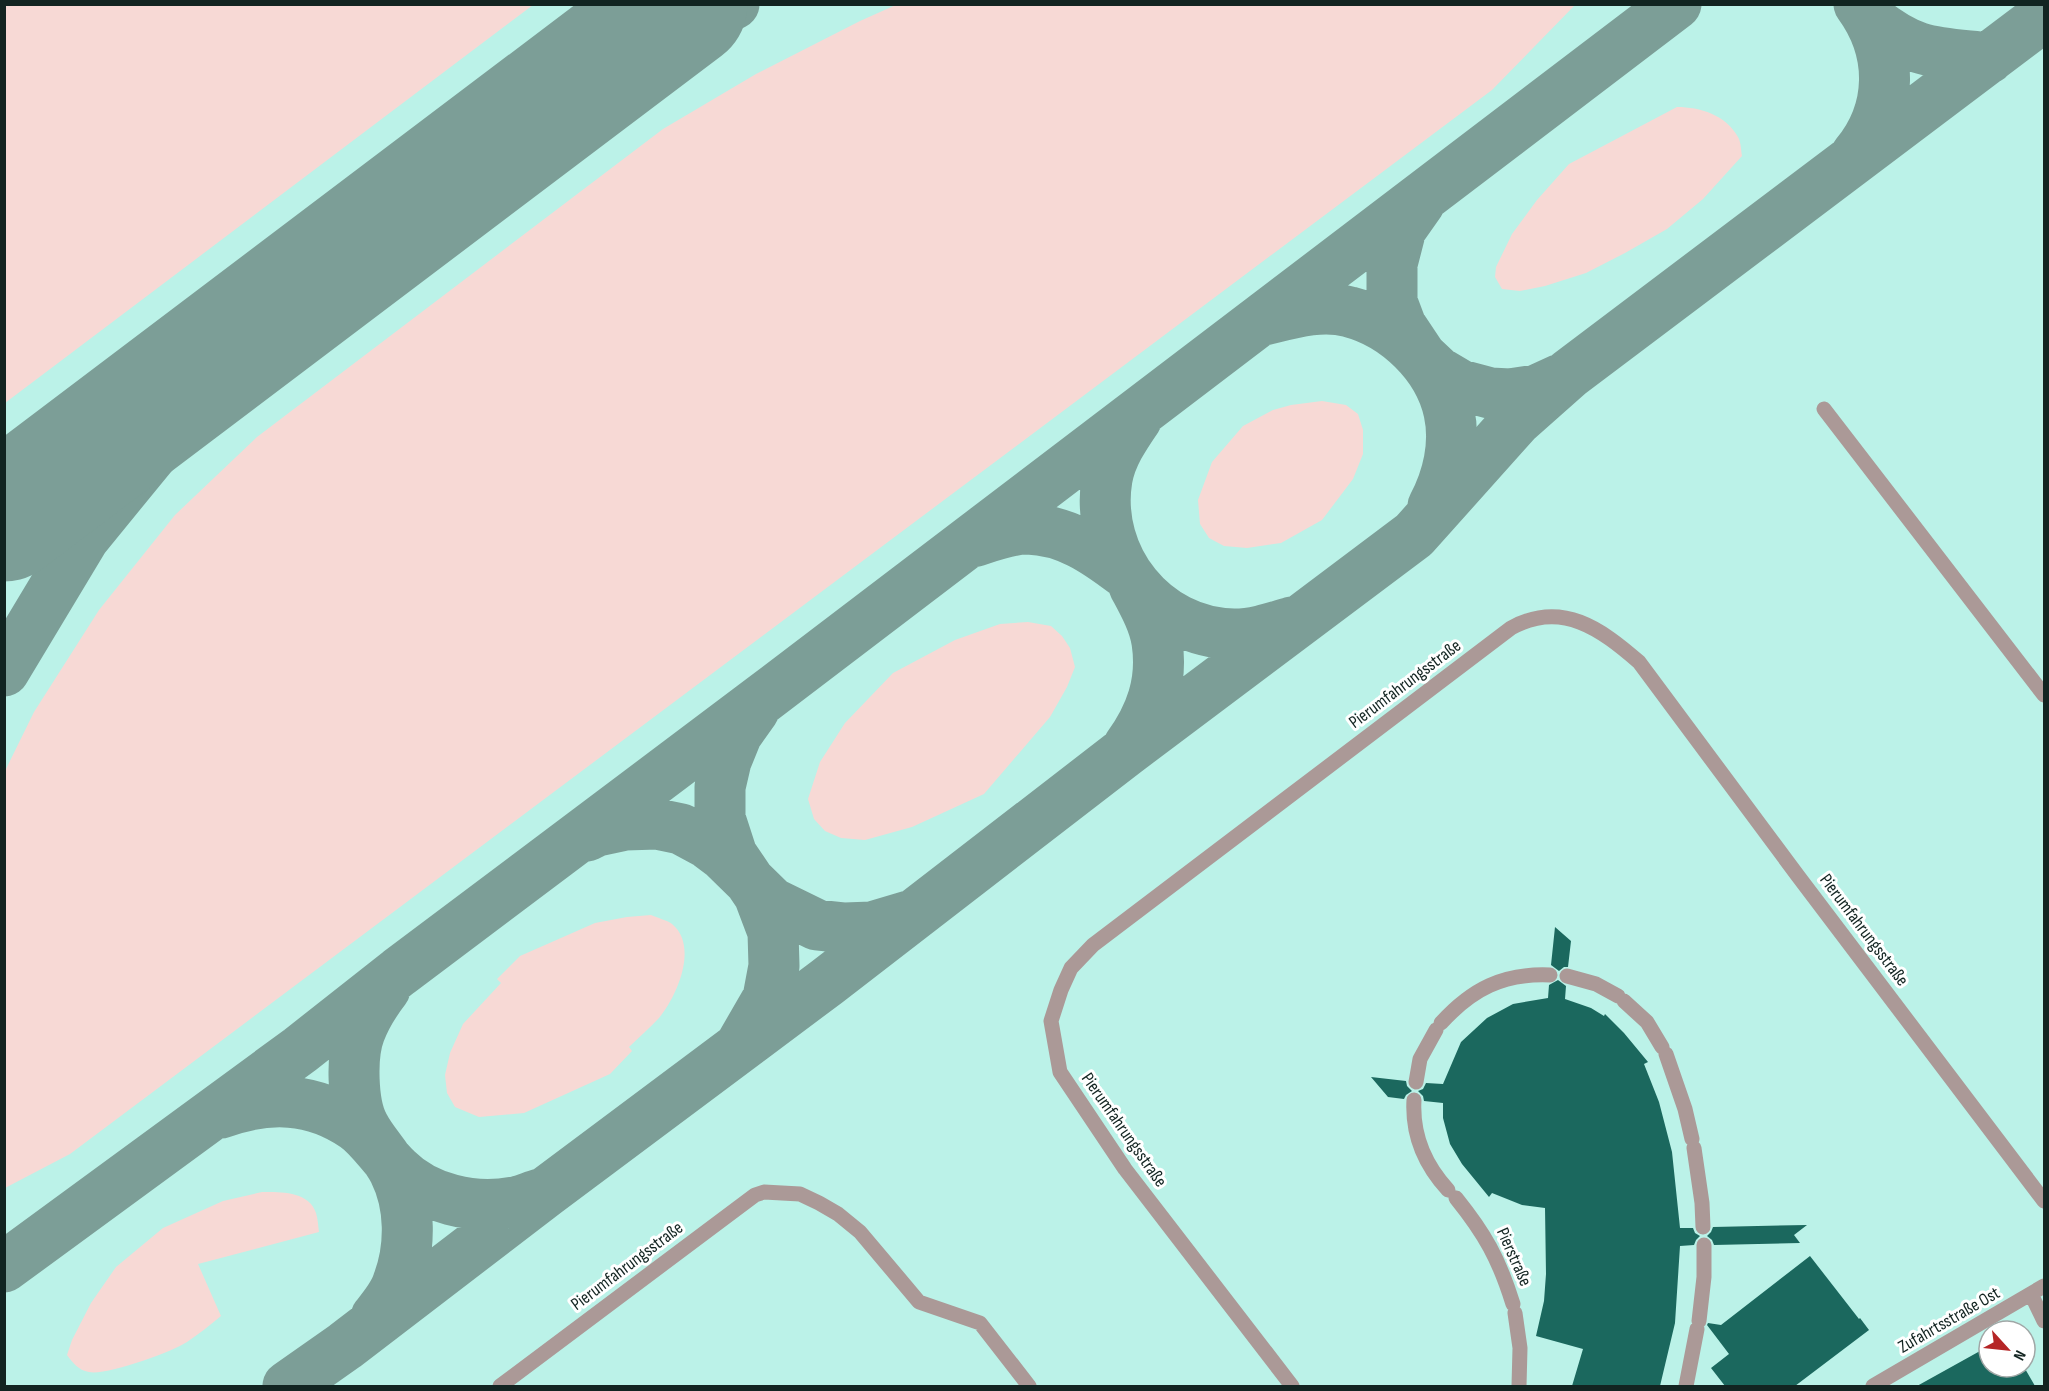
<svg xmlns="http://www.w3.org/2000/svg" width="2049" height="1391" font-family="'Sofia Sans Condensed',sans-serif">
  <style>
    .built { fill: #bbf2e8; fill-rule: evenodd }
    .green { fill: #f7d9d5 }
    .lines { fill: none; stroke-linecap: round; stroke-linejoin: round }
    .taxiway { stroke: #7c9e97; stroke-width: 51 }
    .runway { stroke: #7c9e97; stroke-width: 129 }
    .building { fill: #1b685e }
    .minor { stroke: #ab9997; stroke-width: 15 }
    .labels { text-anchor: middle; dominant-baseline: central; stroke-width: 6; stroke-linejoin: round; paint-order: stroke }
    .street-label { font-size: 18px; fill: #122421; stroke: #fff }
  </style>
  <rect width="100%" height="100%" fill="#cefcf3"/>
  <path class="built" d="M 5,5 L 2044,5 L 2044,1386 L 5,1386 ZM 1989,1331 L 2025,1331 L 2025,1367 L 1989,1367 Z"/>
  <path class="green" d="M 5,4 L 533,4 L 533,5 L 5,403 Z
    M 898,4 L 1575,5 L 1492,90 L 70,1154 L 5,1188 L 5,771 L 34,712 L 99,610 L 175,515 L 257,437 L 663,129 L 756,74 L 860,21 Z
    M 1677,107 C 1700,107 1726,115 1738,137 C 1741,142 1741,150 1742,156 L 1703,199 L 1667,229 L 1625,253 L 1586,273 L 1545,286 L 1520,291 L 1502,289 L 1495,277 L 1496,267 L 1512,234 L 1537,200 L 1569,164 Z
    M 1322,401 L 1346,405 L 1358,414 L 1363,430 L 1363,454 L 1353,479 L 1322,520 L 1281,543 L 1247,548 L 1224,546 L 1209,538 L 1200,524 L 1198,500 L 1212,462 L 1243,426 L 1273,410 L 1291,405 Z
    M 1028,622 L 1051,626 L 1062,636 L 1070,648 L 1075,667 L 1067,687 L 1050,717 L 984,794 L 912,827 L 865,840 L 841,838 L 825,831 L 814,819 L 808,799 L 820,762 L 845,723 L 893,673 L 955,640 L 1000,624 Z
    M 651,915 C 657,918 667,920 672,924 C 699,946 677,996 659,1018 C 650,1028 639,1037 629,1047 L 632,1051 L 610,1074 L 524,1113 L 479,1117 L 455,1107 L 447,1093 L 445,1075 L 450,1053 L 463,1024 L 501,983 L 497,979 L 520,956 L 595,923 L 627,917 Z
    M 262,1192 C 280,1192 309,1191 316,1213 C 318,1219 318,1226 319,1232 L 198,1264 L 221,1316 C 210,1325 199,1334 187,1342 C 172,1352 105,1376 89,1372 C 78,1370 73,1363 67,1355 L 72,1340 L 91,1303 L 116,1267 L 163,1228 L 223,1201 Z"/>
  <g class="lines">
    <path class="taxiway" d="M 1870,19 C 1915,55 1934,52 1989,58
      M 519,129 L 646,50 L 734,4
      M 1856,155 C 1893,110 1894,52 1859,4
      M 1420,202 L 1401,229 L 1392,264 L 1392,302 L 1401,326 L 1421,356 L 1438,372 L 1460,385 L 1490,393 L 1510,394 L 1537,390 L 1561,379
      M 1264,320 C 1292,313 1322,304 1350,312 C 1396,324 1439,365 1449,412 C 1456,444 1448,478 1433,506
      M 1137,418 C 1124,437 1111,456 1107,479 C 1094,557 1154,633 1234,634 C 1254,634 1272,628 1292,622
      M 973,542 C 989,537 1010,529 1027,529 C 1066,530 1095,550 1124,572
      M 4,671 L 84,538 L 169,434 L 372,240
      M 1128,747 C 1151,715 1163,682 1157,642 C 1154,622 1143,603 1134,586
      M 587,836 L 597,831 L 625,825 L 657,824 L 681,829 L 707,843 L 723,855 L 772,903 L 817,925 L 845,928 L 872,927 L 909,916
      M 742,1043 L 768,998 L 774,966 L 773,932 L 759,895 L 732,855 L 720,818 L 720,787 L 726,761 L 737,734 L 754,710
      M 221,1113 C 268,1096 313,1097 355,1126 C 371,1137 382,1156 396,1169 C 426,1199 474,1210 514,1202 C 523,1201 532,1196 540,1194
      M 4,1267 L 300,1050 L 399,972 L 761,700 L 1676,4
      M 376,1317 C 384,1307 394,1295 398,1282 C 411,1247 411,1205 394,1171 C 386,1155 372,1142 364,1126 C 352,1104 351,1055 360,1032 C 366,1016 375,1002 385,989
      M 288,1386 L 345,1346 L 546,1192 L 827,982 L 1125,752 L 1414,535 L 1516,421 L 1569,374 L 2044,16"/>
    <path class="runway" d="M 4,517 L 683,4"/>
  </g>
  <path class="building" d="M 1555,927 L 1571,941 L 1568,967 L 1564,967 L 1559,971 L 1551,965 Z
    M 1558,980 L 1566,986 L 1565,999 L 1591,1008 L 1604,1016 L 1605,1014 L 1624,1033 L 1648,1062 L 1644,1064 L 1659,1102 L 1672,1152 L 1680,1228 L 1693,1228 L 1695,1233 L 1700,1236 L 1696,1240 L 1694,1245 L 1680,1246 L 1675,1323 L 1660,1386 L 1572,1386 L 1583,1349 L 1536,1336 L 1544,1301 L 1546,1274 L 1545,1208 L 1522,1205 L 1492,1193 L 1489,1197 L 1462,1164 L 1450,1144 L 1443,1118 L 1443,1103 L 1424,1101 L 1423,1096 L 1418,1091 L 1423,1089 L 1426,1083 L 1443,1084 L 1461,1042 L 1487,1018 L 1513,1004 L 1548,998 L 1549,985 Z
    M 1371,1077 L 1406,1081 L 1407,1086 L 1412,1091 L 1406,1095 L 1404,1099 L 1388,1097 Z
    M 1807,1225 L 1794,1235 L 1800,1243 L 1714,1245 L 1712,1240 L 1707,1236 L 1711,1232 L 1713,1227 Z
    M 1810,1256 L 1859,1319 L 1860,1318 L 1869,1330 L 1795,1386 L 1725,1386 L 1711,1368 L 1729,1354 L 1707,1325 L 1708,1323 L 1721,1325 Z
    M 1989,1346 L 1989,1367 L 2024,1367 L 2035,1386 L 1917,1386 Z"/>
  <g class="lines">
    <path class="minor" d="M 1824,409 L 2044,695
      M 1567,976 L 1596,984 L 1618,996
      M 1624,1001 L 1647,1022 L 1662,1047
      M 1441,1023 C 1472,989 1503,973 1550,975
      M 1666,1054 L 1685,1109 L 1692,1139
      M 1416,1082 L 1420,1059 L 1436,1030
      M 1414,1100 C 1412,1134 1425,1165 1448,1190
      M 1694,1148 L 1702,1203 L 1703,1227
      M 1456,1198 C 1485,1234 1499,1259 1513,1304
      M 2031,1294 L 2044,1321
      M 1515,1313 L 1520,1348 L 1519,1386
      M 1699,1321 L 1704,1277 L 1704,1245
      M 500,1386 L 755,1195 L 764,1192 L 800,1194 L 819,1203 L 838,1214 L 860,1232 L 919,1302 L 980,1323 L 1029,1386
      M 1292,1386 L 1125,1169 L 1060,1072 L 1051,1021 L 1061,990 L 1071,968 L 1093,945 L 1511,628 C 1562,600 1601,629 1639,662 L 1798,876 L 2044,1201
      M 1686,1386 L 1697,1329
      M 1873,1386 L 2044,1286"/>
  </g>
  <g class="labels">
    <g class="street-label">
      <text transform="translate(1405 684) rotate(-37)">Pierumfahrungsstraße</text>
      <text transform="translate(1864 930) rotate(53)">Pierumfahrungsstraße</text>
      <text transform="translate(1124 1130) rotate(55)">Pierumfahrungsstraße</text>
      <text transform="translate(1514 1257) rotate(66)">Pierstraße</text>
      <text transform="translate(627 1266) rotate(-37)">Pierumfahrungsstraße</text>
      <text transform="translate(1949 1320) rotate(-30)">Zufahrtsstraße Ost</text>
    </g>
  </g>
  <rect width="2049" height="1391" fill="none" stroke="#122421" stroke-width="12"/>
  <g transform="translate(2007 1349) rotate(117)"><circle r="28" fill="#ffffff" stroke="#a0a7a6" stroke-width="1.5"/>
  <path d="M0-4.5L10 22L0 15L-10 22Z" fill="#b52526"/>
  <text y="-9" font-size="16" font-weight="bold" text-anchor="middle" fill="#122421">N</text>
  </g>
</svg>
